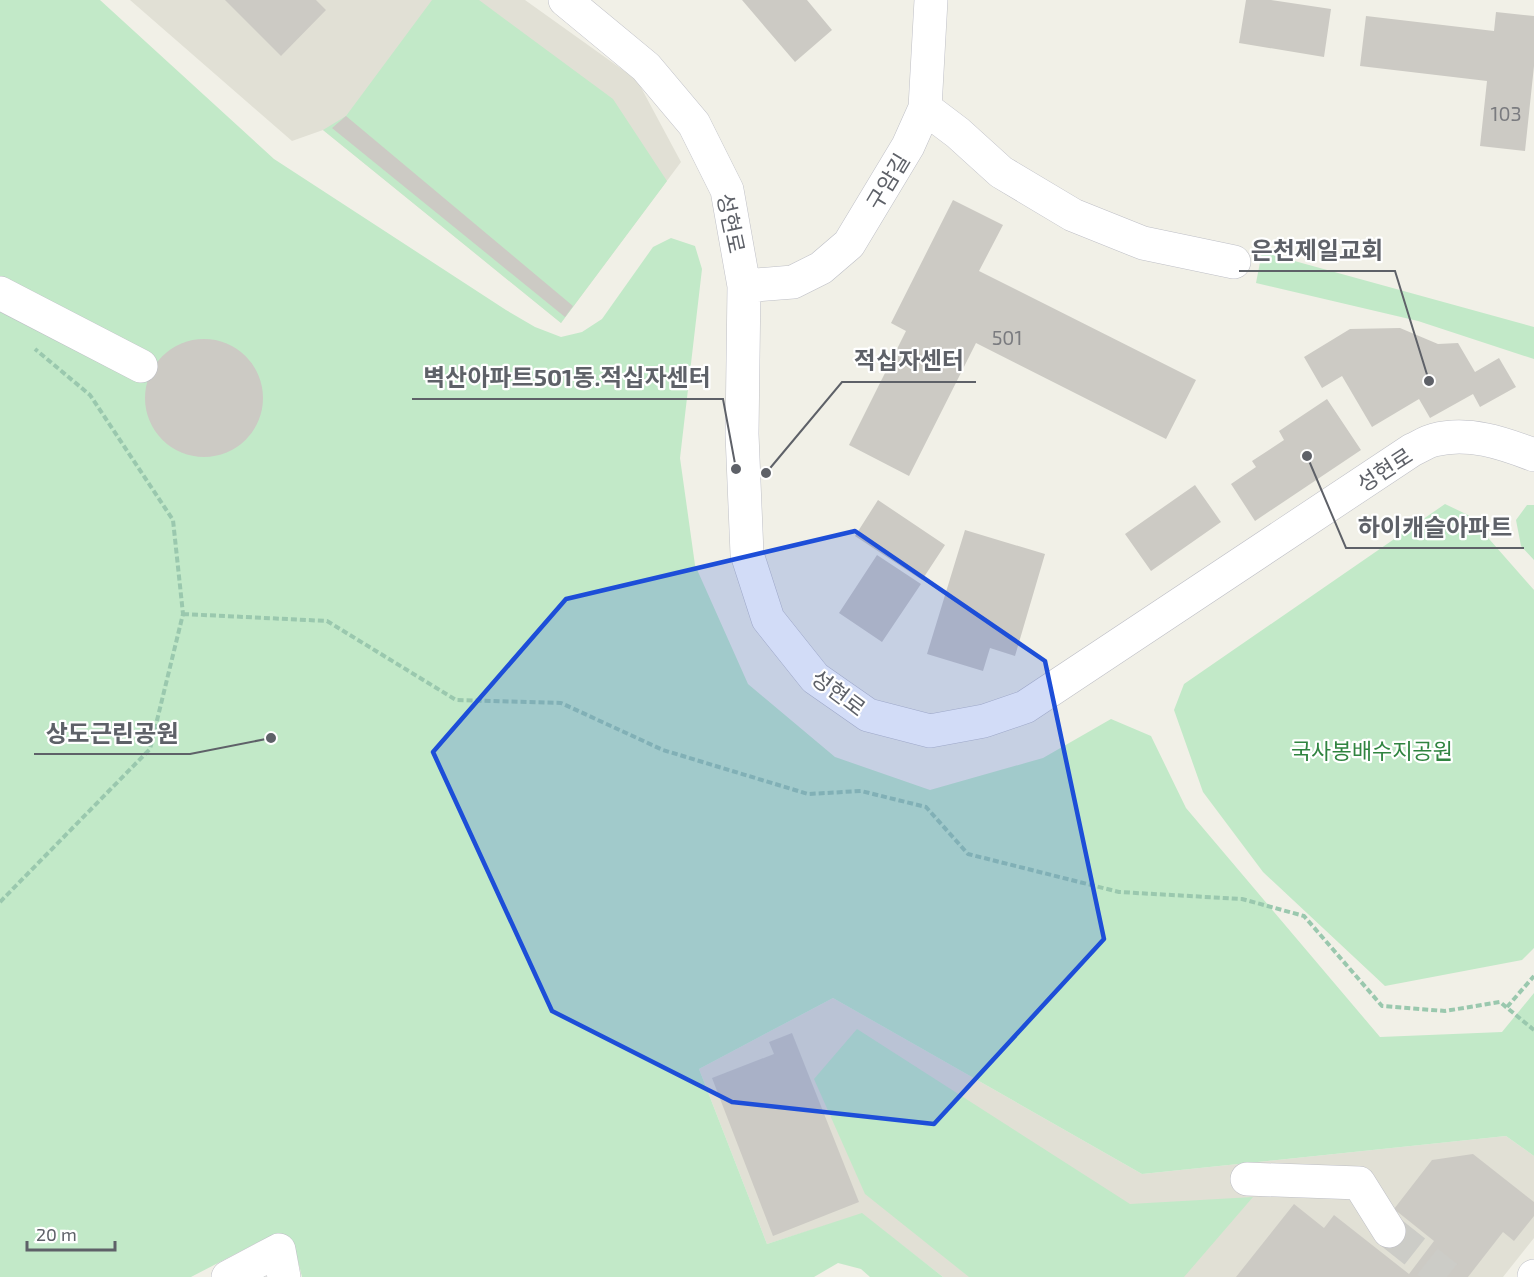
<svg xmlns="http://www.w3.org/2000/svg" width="1534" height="1277" font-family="'Exo 2','Noto Sans KR',sans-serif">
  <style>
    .education { fill: #e1e0d5 }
    .green { fill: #c2e9c8 }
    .building { fill: #cccac4 }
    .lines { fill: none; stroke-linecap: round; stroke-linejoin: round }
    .minor-tunnel { stroke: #ccccc7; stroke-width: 33; stroke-dasharray: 33 16; stroke-linecap: butt }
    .minor-casing { stroke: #bebfc6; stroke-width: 34 }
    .path { stroke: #9ac8ae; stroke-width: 4; stroke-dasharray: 6 3; stroke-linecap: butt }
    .minor { stroke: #fff; stroke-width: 33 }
    .marked { fill: #1d4ed8; fill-opacity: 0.2; stroke: #1d4ed8; stroke-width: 4.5; stroke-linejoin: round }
    .labels { text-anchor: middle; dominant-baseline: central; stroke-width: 4.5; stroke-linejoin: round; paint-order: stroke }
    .number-label { font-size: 20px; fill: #7a7b7f }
    .street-label { font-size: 22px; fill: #5e6168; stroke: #fff }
    .park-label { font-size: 22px; fill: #308440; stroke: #fff }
    .leader { fill: none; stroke: #5e6168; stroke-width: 2 }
    .callout-dot { fill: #5e6168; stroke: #fff; stroke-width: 2 }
    .callout-label { font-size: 24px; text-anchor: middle; font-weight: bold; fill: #5e6168; stroke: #fff; stroke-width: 4.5; stroke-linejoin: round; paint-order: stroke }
  </style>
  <rect width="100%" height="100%" fill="#f1f0e7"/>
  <path class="education" d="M 130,0 L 525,0 L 637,80 L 681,162 L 561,323 L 323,130 L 292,141 Z
    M 833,998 L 1142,1174 L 1506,1136 L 1534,1156 L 1534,1238 L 1503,1277 L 943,1277 L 862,1214 L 767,1244 L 699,1069 Z"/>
  <path class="green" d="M 0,0 L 100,0 L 274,159 L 506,310 L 535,327 L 561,337 L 582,332 L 602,319 L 653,247 L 671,238 L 695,246 L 702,269 L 680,458 L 695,565 L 748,684 L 835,757 L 930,790 L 1043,758 L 1111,719 L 1151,736 L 1186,808 L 1380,1037 L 1502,1032 L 1534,993 L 1534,1156 L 1506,1136 L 1142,1174 L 833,998 L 699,1069 L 767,1244 L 862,1213 L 943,1277 L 870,1277 L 861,1269 L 838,1263 L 814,1277 L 302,1277 L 296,1253 L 279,1235 L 268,1237 L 191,1277 L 0,1277 Z
    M 432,0 L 479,0 L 613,99 L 667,181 L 561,323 L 323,130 L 346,116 Z
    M 1262,252 L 1534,327 L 1534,359 L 1418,321 L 1256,283 Z
    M 1445,504 L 1468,515 L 1534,590 L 1534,948 L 1522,960 L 1385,986 L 1263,872 L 1203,792 L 1174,710 L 1184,684 Z
    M 1527,505 L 1534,505 L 1534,560 L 1521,546 L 1516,520 Z
    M 857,1029 L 1130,1204 L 1253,1197 L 1184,1277 L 969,1277 L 865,1194 L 814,1079 Z"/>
  <path class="building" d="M 225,0 L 316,0 L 326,10 L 281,56 Z
    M 742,0 L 807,0 L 832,30 L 795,62 Z
    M 1246,0 L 1271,0 L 1331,9 L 1324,57 L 1239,43 Z
    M 1496,12 L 1534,16 L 1534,66 L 1525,151 L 1480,146 L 1487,81 L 1360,66 L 1366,16 L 1494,31 Z
    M 346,116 L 573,306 L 565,317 L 332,128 Z
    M 953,200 L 1003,225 L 979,271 L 1196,380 L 1166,439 L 976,343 L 909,476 L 849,445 L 906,331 L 891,323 Z
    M 1400,328 L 1438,344 L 1458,343 L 1475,372 L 1499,358 L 1516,387 L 1480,407 L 1473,394 L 1430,418 L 1419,399 L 1372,427 L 1342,376 L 1322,388 L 1304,357 L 1350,329 Z
    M145 398a59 59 0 1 1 118 0a59 59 0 1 1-118 0Z
    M 1327,399 L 1361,450 L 1255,521 L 1231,484 L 1256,467 L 1252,461 L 1284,440 L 1279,431 Z
    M 1195,485 L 1221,522 L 1151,571 L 1125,534 Z
    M 878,500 L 945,545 L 922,580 L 855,536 Z
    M 965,530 L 1045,554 L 1015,656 L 990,648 L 983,671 L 927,654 Z
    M 877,555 L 921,584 L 882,642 L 839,613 Z
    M 792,1033 L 859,1202 L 773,1236 L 712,1078 L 774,1054 L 769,1042 Z
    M 1473,1154 L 1534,1202 L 1534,1216 L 1514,1241 L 1503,1232 L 1468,1277 L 1236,1277 L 1294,1204 L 1324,1228 L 1334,1215 L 1409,1274 L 1434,1241 L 1394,1209 L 1432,1160 Z"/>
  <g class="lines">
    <path class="minor-tunnel" d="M 1389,1231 L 1447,1277"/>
    <g class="minor-casing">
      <path id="minor" d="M 565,0 L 646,67 L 694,124 L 727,190 L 744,286 L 742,434 L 747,554 L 768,619 L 815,678 L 868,715 L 930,731 L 984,721 L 1025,707 L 1412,450 C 1419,447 1426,442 1434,440 C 1468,431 1503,443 1534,455
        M 925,108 L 958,133 L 1001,172 L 1073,215 L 1143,243 L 1234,262
        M 744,286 L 793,282 L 821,268 L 849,244 L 908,146 L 925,108 L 931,0
        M 0,293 L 141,366
        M 1247,1179 L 1359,1183 L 1389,1231
        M 228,1277 L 279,1250 L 284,1277
        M 1534,1277 L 1534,1276"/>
    </g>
    <path class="path" d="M 183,614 L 327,621 L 456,700 L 561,703 L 663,750 L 808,794 L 861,791 L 926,807 L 968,854 L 1119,892 L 1242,899 L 1304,916 L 1382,1006 L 1445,1011 L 1500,1002 L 1534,1030
      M 0,902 L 150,749 L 183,614 L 173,520 L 90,395 L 35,349
      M 1507,1007 L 1534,976"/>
    <use href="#minor" class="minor"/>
  </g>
  <path class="marked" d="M 855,531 L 1045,661 L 1104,939 L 934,1124 L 732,1102 L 552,1011 L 433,752 L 566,599 Z"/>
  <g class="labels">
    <g class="number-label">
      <text x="1506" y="113">103</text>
      <text x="1007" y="337">501</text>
    </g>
    <g class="street-label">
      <text transform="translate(887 181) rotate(-59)">구암길</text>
      <text transform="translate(732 223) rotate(78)">성현로</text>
      <text transform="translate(1384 469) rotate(-33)">성현로</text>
      <text transform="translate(839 692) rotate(37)">성현로</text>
    </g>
    <g class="park-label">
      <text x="1372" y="750">국사봉배수지공원</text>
    </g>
  </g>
  <path class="leader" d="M1429 381L1395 271H1239M766 473L842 382H976M736 469L723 399H412M1307 456L1346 548H1524M271 738L190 754H34"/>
  <g class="callout-dot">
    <circle cx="1429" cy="381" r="6"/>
    <circle cx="766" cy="473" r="6"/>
    <circle cx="736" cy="469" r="6"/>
    <circle cx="1307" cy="456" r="6"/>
    <circle cx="271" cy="738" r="6"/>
  </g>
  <g class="callout-label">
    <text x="1317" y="259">은천제일교회</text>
    <text x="909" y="369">적십자센터</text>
    <text x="567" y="386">벽산아파트501동.적십자센터</text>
    <text x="1435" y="536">하이캐슬아파트</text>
    <text x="112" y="742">상도근린공원</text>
  </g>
  <path d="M27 1241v9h88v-9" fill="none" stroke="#5e6168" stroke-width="3"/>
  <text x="36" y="1241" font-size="18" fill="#5e6168" stroke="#ffffff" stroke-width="4.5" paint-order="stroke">20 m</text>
</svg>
